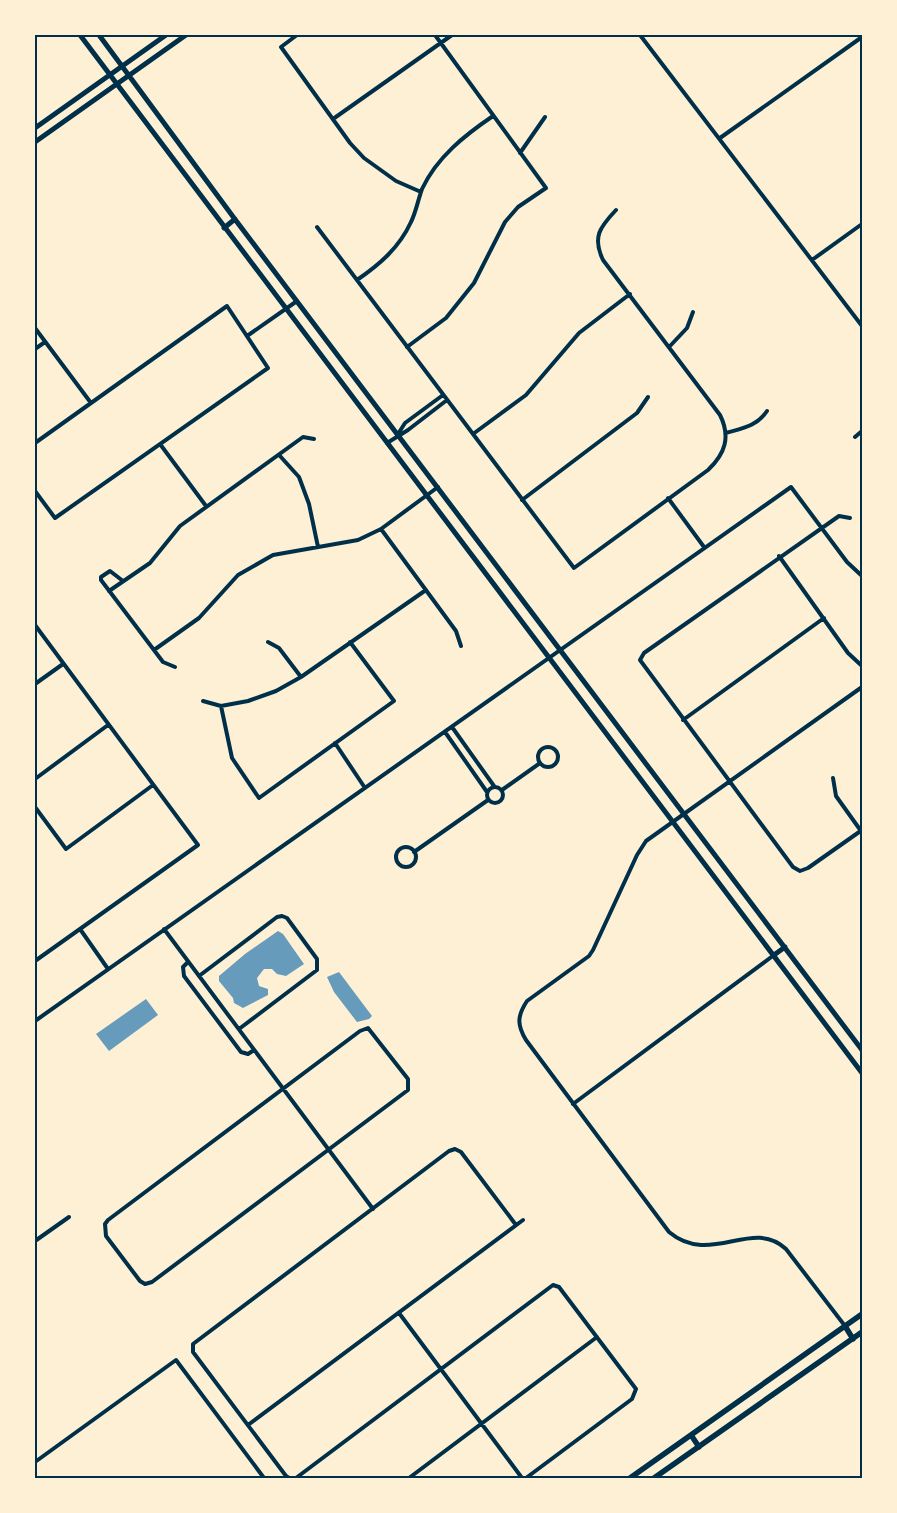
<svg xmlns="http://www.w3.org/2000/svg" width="897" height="1513" font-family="'PT Sans',sans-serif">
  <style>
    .water { fill: #669bbc }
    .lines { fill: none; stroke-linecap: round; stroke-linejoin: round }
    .minor { stroke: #003049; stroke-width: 4 }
    .secondary { stroke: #003049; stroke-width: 5 }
    .primary { stroke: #003049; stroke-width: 5.5 }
    .neatline { fill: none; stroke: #003049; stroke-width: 2 }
  </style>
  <rect width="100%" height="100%" fill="#fdf0d5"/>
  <path class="water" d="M 278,931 L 283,934 L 304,964 L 286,976 L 277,974 L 272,969 L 264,969 L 257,978 L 259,986 L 268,989 L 268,995 L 243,1008 L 234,1003 L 233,998 L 219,981 L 219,976 L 245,954 Z
    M 339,972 L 372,1016 L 369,1019 L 357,1022 L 334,992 L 327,977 Z
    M 146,999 L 158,1015 L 109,1051 L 96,1034 Z"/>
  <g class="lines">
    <path class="minor" d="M 297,35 L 281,47 L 350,143 L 364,158 L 396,181 L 421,192
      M 640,35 L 862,326
      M 333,119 L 452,35
      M 720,138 L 862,37
      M 520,153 L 545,117
      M 317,227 L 574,568 L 708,470 C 725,454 731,437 720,415 L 603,260 C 592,237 600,227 616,210
      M 812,260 L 862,224
      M 357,280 C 380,264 399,248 411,222 C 416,212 418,200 422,189 C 437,157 465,135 493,116
      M 35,328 L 91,403
      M 247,336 L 297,301
      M 670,346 L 687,328 L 693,312
      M 407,347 L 446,318 L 474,283 L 505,222 L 518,207 L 546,188 L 435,35
      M 35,349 L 45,342
      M 726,433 C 743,428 757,426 767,411
      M 398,434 L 405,423 L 443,395
      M 473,434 L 526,395 L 579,333 L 630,294
      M 855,437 L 862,431
      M 35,443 L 227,306 L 268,368 L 55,518 L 35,491
      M 387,443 L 408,430 L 447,400
      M 160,444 L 206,506
      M 280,456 L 299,477 L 309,504 L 318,547
      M 668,498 L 704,547
      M 522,500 L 637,413 L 648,397
      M 850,518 L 839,516 L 644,653 L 640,660 L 793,867 L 800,871 L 808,868 L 862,830
      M 381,529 L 456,631 L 461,646
      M 779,556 L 848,653 L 862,666
      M 123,581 L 110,571 L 101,577 L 101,580 L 163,662 L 175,667
      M 109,591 L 150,563 L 180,526 L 303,437 L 314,439
      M 35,625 L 198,845 L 35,961
      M 268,642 L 279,648 L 301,677
      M 154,650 L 199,618 L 238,575 L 273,555 L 358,540 L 381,529 L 438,487
      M 35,684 L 63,664
      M 203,701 L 221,706 L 248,701 L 276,691 L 301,677 L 426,590
      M 221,706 L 232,758 L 259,798 L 394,701 L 350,642
      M 683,720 L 824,618
      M 452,727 L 494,786
      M 445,732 L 487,792
      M 335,743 L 365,788
      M538 757a10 10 0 1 1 20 0a10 10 0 1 1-20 0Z
      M 833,778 L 836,796 L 861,831
      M 35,779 L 108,725
      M487 795a8 8 0 1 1 16 0a8 8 0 1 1-16 0Z
      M 502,790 L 540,763
      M 35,807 L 66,849 L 153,785
      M396 857a10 10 0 1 1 20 0a10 10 0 1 1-20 0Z
      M 414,852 L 488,800
      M 80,929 L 108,969
      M 164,929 L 373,1209
      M 188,962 L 183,967 L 184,976 L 241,1052 L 248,1054 L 254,1050
      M 199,976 L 277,917 L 282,916 L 287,918 L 317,959 L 317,970 L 239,1029
      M 35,1021 L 791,487 L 847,562 L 862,576
      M 368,1028 L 408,1079 L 408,1090 L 152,1282 L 145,1284 L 140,1281 L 106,1236 L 105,1224 L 108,1220 L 360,1031 Z
      M 573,1104 L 774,955
      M 35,1241 L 69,1217
      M 399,1313 L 522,1478
      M 845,1326 L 786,1249 C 752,1217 711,1267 669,1232 L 526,1040 C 517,1025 517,1016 527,1001 L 589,956 L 593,950 L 637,855 L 646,841 L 862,687
      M 248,1425 L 523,1220
      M 35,1462 L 176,1360 L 264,1478
      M 289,1478 L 286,1476 L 193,1352 L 193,1344 L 449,1151 L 455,1149 L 461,1152 L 516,1225
      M 296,1478 L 553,1285 L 559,1287 L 636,1389 L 632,1399 L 526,1478
      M 409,1478 L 597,1337"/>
    <path class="secondary" d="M 80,35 L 862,1073
      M 99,35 L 234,218 L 862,1050
      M 35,128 L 166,35
      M 35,142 L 186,35
      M 224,228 L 235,219
      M 774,955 L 785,947"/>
    <path class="primary" d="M 845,1326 L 853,1339
      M 691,1435 L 699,1447
      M 630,1478 L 862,1314
      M 654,1478 L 862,1332"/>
  </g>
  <rect width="897" height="1513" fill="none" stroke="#fdf0d5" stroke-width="72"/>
  <rect x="36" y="36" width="825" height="1441" class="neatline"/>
</svg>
